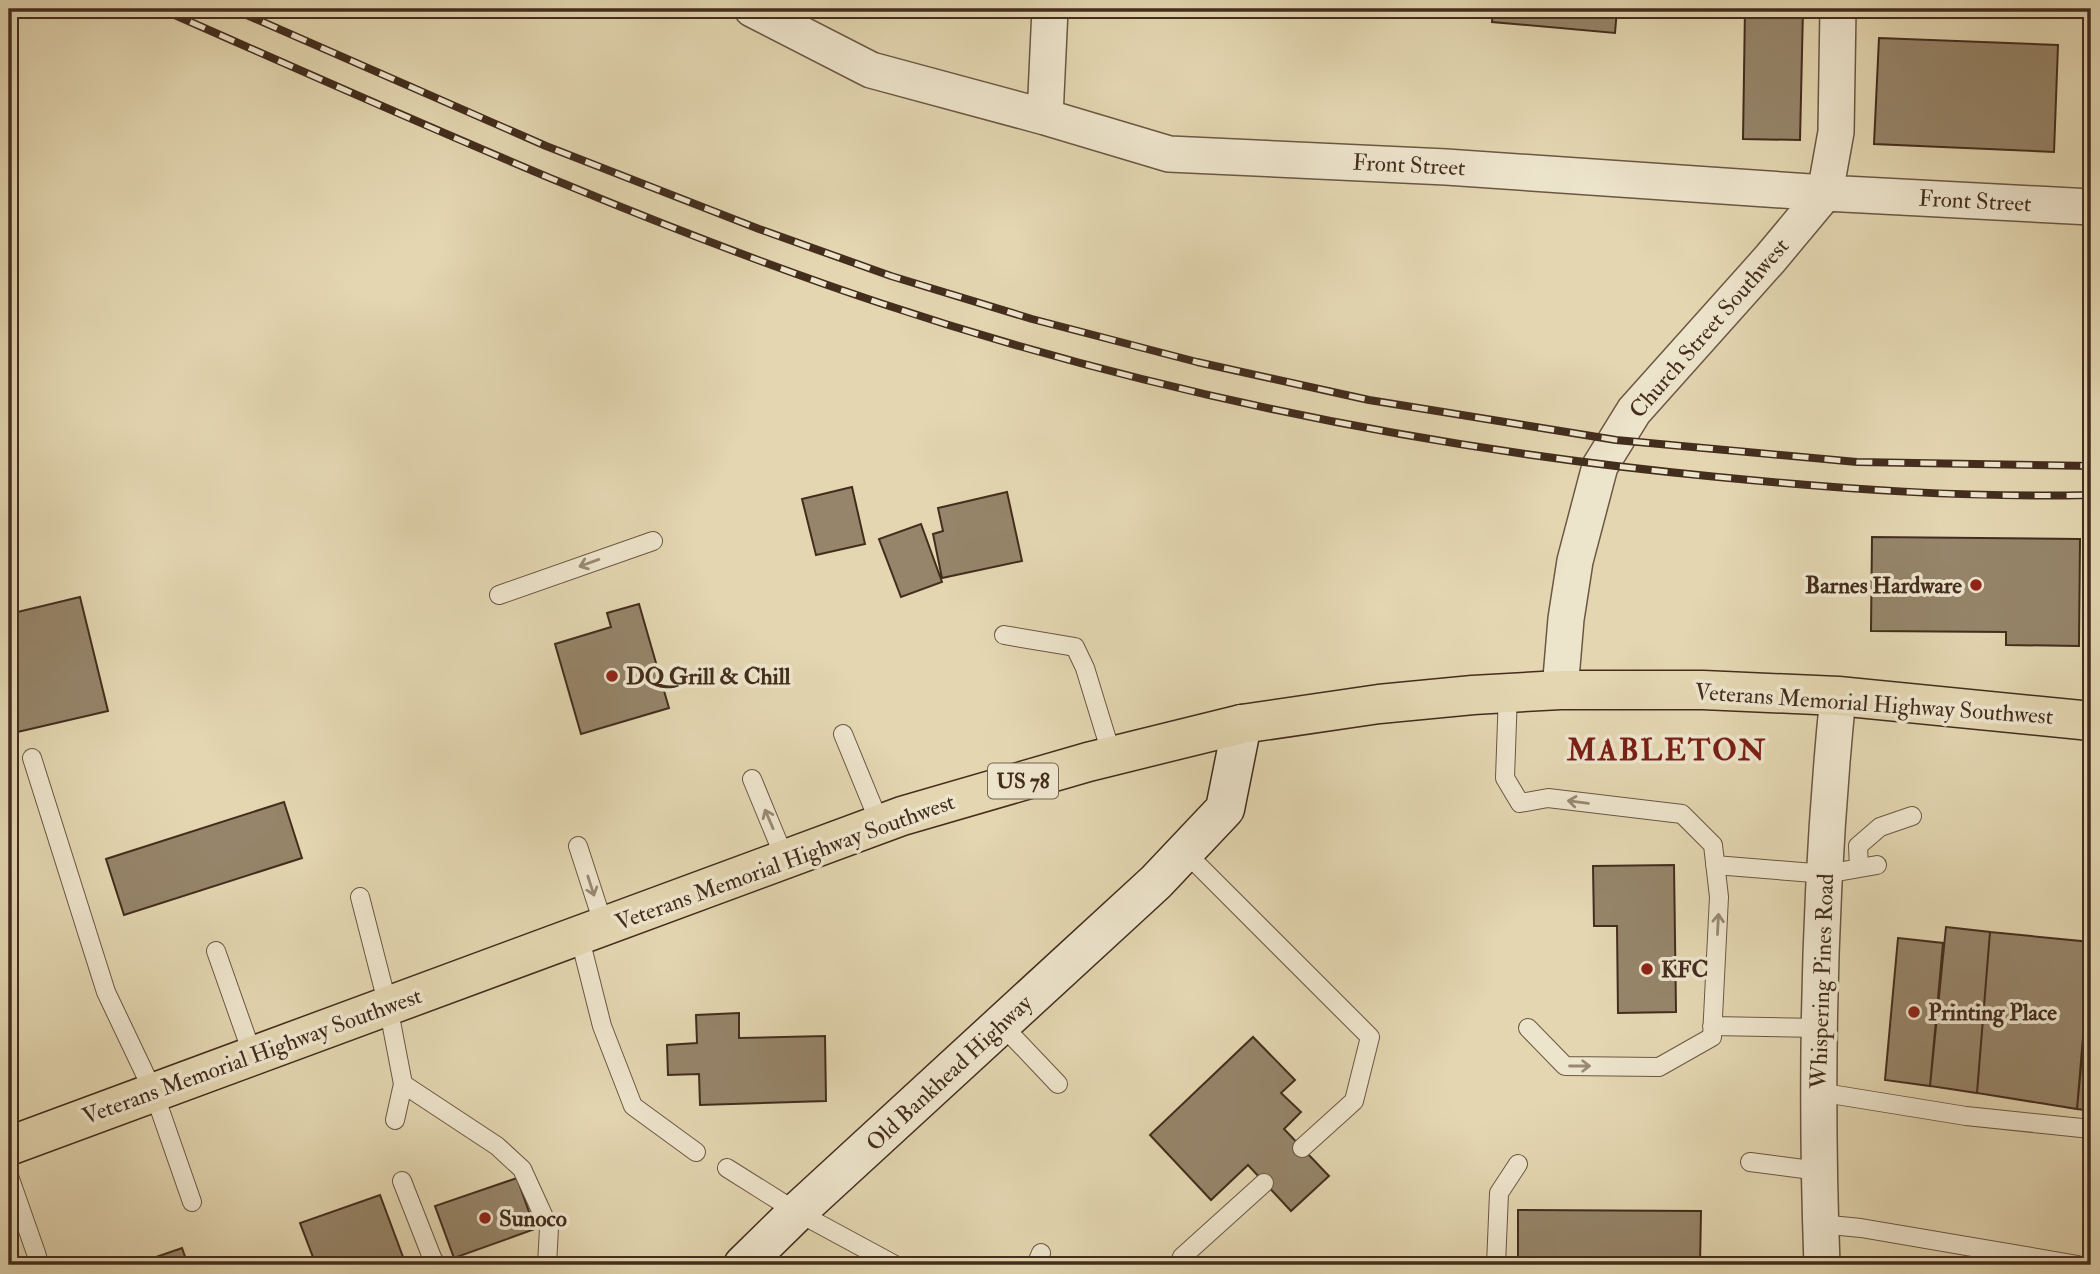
<svg xmlns="http://www.w3.org/2000/svg" width="2100" height="1274" font-family="'IM FELL Double Pica',serif">
  <style>
    .building { fill: #96856a; stroke: #432d1d; stroke-width: 2 }
    .lines { fill: none; stroke-linecap: round; stroke-linejoin: round }
    .lane-casing { stroke: #6b5742; stroke-width: 20 }
    .street-casing { stroke: #6b5742; stroke-width: 38 }
    .secondary-casing { stroke: #432d1d; stroke-width: 41 }
    .primary-casing { stroke: #432d1d; stroke-width: 41 }
    .lane { stroke: #ede4cc; stroke-width: 18 }
    .street { stroke: #ede4cc; stroke-width: 35 }
    .secondary { stroke: #ede4cc; stroke-width: 38 }
    .primary { stroke: #e3d6b1; stroke-width: 38 }
    .rail-casing { stroke: #432d1d; stroke-width: 8 }
    .rail { stroke: #ede4cc; stroke-width: 5; stroke-dasharray: 16; stroke-linecap: butt }
    .oneway { stroke: #988874 }
    .poi-dot { fill: #8f2418; stroke: #ede4cc; stroke-width: 2.5 }
    .labels { text-anchor: middle; dominant-baseline: central; stroke-width: 7; stroke-linejoin: round; paint-order: stroke }
    .shield { fill: #ede4cc; stroke: #766452; stroke-width: 2 }
    .shield-label { font-size: 21px; font-weight: bold; fill: #432d1d }
    .street-label { font-size: 23px; fill: #432d1d; stroke: #ede4cc }
    .poi-label { font-size: 23px; font-weight: bold; fill: #432d1d; stroke: #ede4cc; text-anchor: start }
    .district-label { font-size: 30px; font-weight: bold; letter-spacing: 2px; fill: #7a1f14; stroke: #ede4cc }
  </style>
  <rect width="100%" height="100%" fill="#e3d6b1"/>
  <filter id="stains"><feTurbulence type="fractalNoise" baseFrequency=".00286" numOctaves="4"/><feColorMatrix values="0 0 0 0 .2 0 0 0 0 .09 0 0 0 0 .02 0 0 0 .5 -.17"/></filter>
  <radialGradient id="worn" r=".72"><stop offset=".6" stop-color="#630" stop-opacity="0"/><stop offset="1" stop-color="#630" stop-opacity=".3"/></radialGradient>
  <path class="building" d="M 1493,9 L 1617,9 L 1615,33 L 1492,22 Z
    M 1745,9 L 1803,9 L 1800,140 L 1743,139 Z
    M 1879,38 L 2058,45 L 2054,152 L 1874,144 Z
    M 852,487 L 865,544 L 816,555 L 802,499 Z
    M 1007,492 L 1022,561 L 942,578 L 933,534 L 943,531 L 938,508 Z
    M 921,524 L 942,582 L 901,597 L 879,539 Z
    M 1872,537 L 2080,539 L 2079,646 L 2006,645 L 2006,632 L 1871,631 Z
    M 80,597 L 108,711 L 9,734 L 9,614 Z
    M 639,604 L 669,708 L 581,734 L 555,644 L 611,627 L 607,613 Z
    M 284,802 L 302,858 L 124,915 L 106,859 Z
    M 1674,865 L 1676,1012 L 1618,1013 L 1617,926 L 1594,926 L 1593,866 Z
    M 1946,927 L 1990,932 L 1977,1093 L 1930,1086 Z
    M 1990,932 L 2091,942 L 2077,1109 L 1977,1093 Z
    M 1898,938 L 1943,943 L 1930,1086 L 1885,1080 Z
    M 2091,960 L 2091,1111 L 2077,1109 Z
    M 739,1013 L 739,1038 L 825,1036 L 826,1101 L 700,1105 L 699,1074 L 668,1075 L 667,1045 L 697,1043 L 696,1015 Z
    M 1253,1037 L 1295,1080 L 1281,1093 L 1301,1112 L 1284,1129 L 1329,1176 L 1291,1211 L 1248,1165 L 1211,1200 L 1150,1135 Z
    M 517,1178 L 535,1229 L 454,1258 L 435,1206 Z
    M 380,1195 L 406,1265 L 316,1265 L 300,1223 Z
    M 1518,1210 L 1701,1211 L 1700,1265 L 1518,1265 Z
    M 182,1248 L 188,1265 L 133,1265 Z"/>
  <g class="lines">
    <g class="lane-casing">
      <path id="lane" d="M 499,595 L 653,541
        M 1004,635 L 1075,647 L 1085,668 L 1112,756
        M 1508,693 L 1505,778 L 1520,803 L 1548,798 L 1682,814 L 1713,845 L 1719,897 L 1712,1037 L 1659,1067 L 1565,1066 L 1528,1028
        M 843,734 L 880,824
        M 32,758 L 106,992 L 154,1093 L 192,1202
        M 752,779 L 785,859
        M 578,846 L 604,926
        M 1185,852 L 1370,1037 L 1354,1101 L 1302,1148
        M 1715,865 L 1826,874 L 1877,865
        M 1859,868 L 1858,846 L 1880,827 L 1912,816
        M 360,897 L 388,1006 L 403,1084 L 395,1120
        M 579,935 L 602,1026 L 633,1106 L 696,1152
        M 216,951 L 253,1056
        M 1001,1024 L 1058,1084
        M 1712,1026 L 1819,1028
        M 403,1084 L 497,1146 L 522,1169 L 549,1228 L 547,1265
        M 1818,1092 L 1966,1116 L 2091,1129
        M 1750,1162 L 1819,1171
        M 727,1168 L 797,1212 L 895,1265
        M 9,1176 L 37,1256
        M 402,1181 L 433,1260 L 438,1265
        M 1820,1224 L 1861,1228 L 2078,1265
        M 1036,1265 L 1041,1253
        M 1179,1265 L 1182,1257 L 1264,1183
        M 1496,1265 L 1499,1193 L 1518,1164"/>
    </g>
    <g class="street-casing">
      <path id="street" d="M 752,9 L 871,70 L 1045,117 L 1169,154 L 1446,167 L 1825,193 L 2091,207
        M 1045,117 L 1050,9
        M 1560,690 L 1566,619 L 1575,561 L 1600,466 L 1634,411 L 1770,259 L 1825,193 L 1836,132 L 1838,9
        M 1822,1265 C 1815,1076 1819,885 1838,696"/>
    </g>
    <g class="secondary-casing">
      <path id="secondary" d="M 743,1265 L 797,1212 L 1156,882 L 1225,809 L 1242,724"/>
    </g>
    <g class="primary-casing">
      <path id="primary" d="M 9,1146 L 902,816 L 1088,762 L 1242,724 L 1379,704 L 1473,695 L 1560,690 L 1703,690 L 1838,696 L 2091,721"/>
    </g>
    <use href="#lane" class="lane"/>
    <use href="#street" class="street"/>
    <use href="#secondary" class="secondary"/>
    <use href="#primary" class="primary"/>
    <g class="rail-casing">
      <path id="rail" d="M 161,9 C 398,113 634,221 880,303 C 1151,393 1434,450 1718,477 C 1842,489 1967,498 2091,495
        M 233,9 L 546,146 L 759,229 L 891,276 L 1032,319 L 1197,362 L 1369,400 L 1616,440 L 1857,462 L 2091,466"/>
    </g>
    <use href="#rail" class="rail"/>
  </g>
  <defs><path id="oneway-shaft" d="M-6 0H5M1.5-3L5.5 0L1.5 3" fill="none" stroke-width="1.6" stroke-linecap="round" stroke-linejoin="round" transform="scale(1.75)"/></defs>
  <g class="oneway">
    <use href="#oneway-shaft" transform="translate(589 563) rotate(160)"/>
    <use href="#oneway-shaft" transform="translate(1578 802) rotate(-173)"/>
    <use href="#oneway-shaft" transform="translate(769 819) rotate(-113)"/>
    <use href="#oneway-shaft" transform="translate(591 886) rotate(72)"/>
    <use href="#oneway-shaft" transform="translate(1718 924) rotate(-87)"/>
    <use href="#oneway-shaft" transform="translate(1580 1066)"/>
  </g>
  <g class="poi-dot">
    <circle cx="1976" cy="585" r="7"/>
    <circle cx="612" cy="676" r="7"/>
    <circle cx="1647" cy="969" r="7"/>
    <circle cx="1914" cy="1012" r="7"/>
    <circle cx="485" cy="1218" r="7"/>
  </g>
  <g class="labels">
    <rect class="shield" x="988" y="763.5" width="70" height="35" rx="5"/>
    <g class="shield-label">
      <text x="1023" y="781">US 78</text>
    </g>
    <g class="street-label">
      <text transform="translate(1409 165) rotate(3)">Front Street</text>
      <text transform="translate(1975 201) rotate(3)">Front Street</text>
      <text transform="translate(1709 328) rotate(-49)">Church Street Southwest</text>
      <text transform="translate(1874 704) rotate(4)">Veterans Memorial Highway Southwest</text>
      <text transform="translate(785 862) rotate(-20)">Veterans Memorial Highway Southwest</text>
      <text transform="translate(1822 981) rotate(-88)">Whispering Pines Road</text>
      <text transform="translate(252 1056) rotate(-20)">Veterans Memorial Highway Southwest</text>
      <text transform="translate(949 1073) rotate(-43)">Old Bankhead Highway</text>
    </g>
    <g class="poi-label">
      <text x="1962" y="585" text-anchor="end">Barnes Hardware</text>
      <text x="626" y="676">DQ Grill &amp; Chill</text>
      <text x="1661" y="969">KFC</text>
      <text x="1928" y="1012">Printing Place</text>
      <text x="499" y="1218">Sunoco</text>
    </g>
    <g class="district-label">
      <text x="1667" y="750">MABLETON</text>
    </g>
  </g>
  <rect width="2100" height="1274" fill="none" stroke="#e3d6b1" stroke-width="35"/>
  <rect x="10" y="10" width="2079" height="1253" fill="none" stroke="#432d1d" stroke-width="3.5"/>
  <rect x="18" y="18" width="2065" height="1239" fill="none" stroke="#432d1d" stroke-width="2"/>
  <rect width="100%" height="100%" filter="url(#stains)"/>
  <rect width="100%" height="100%" fill="url(#worn)"/>
</svg>
